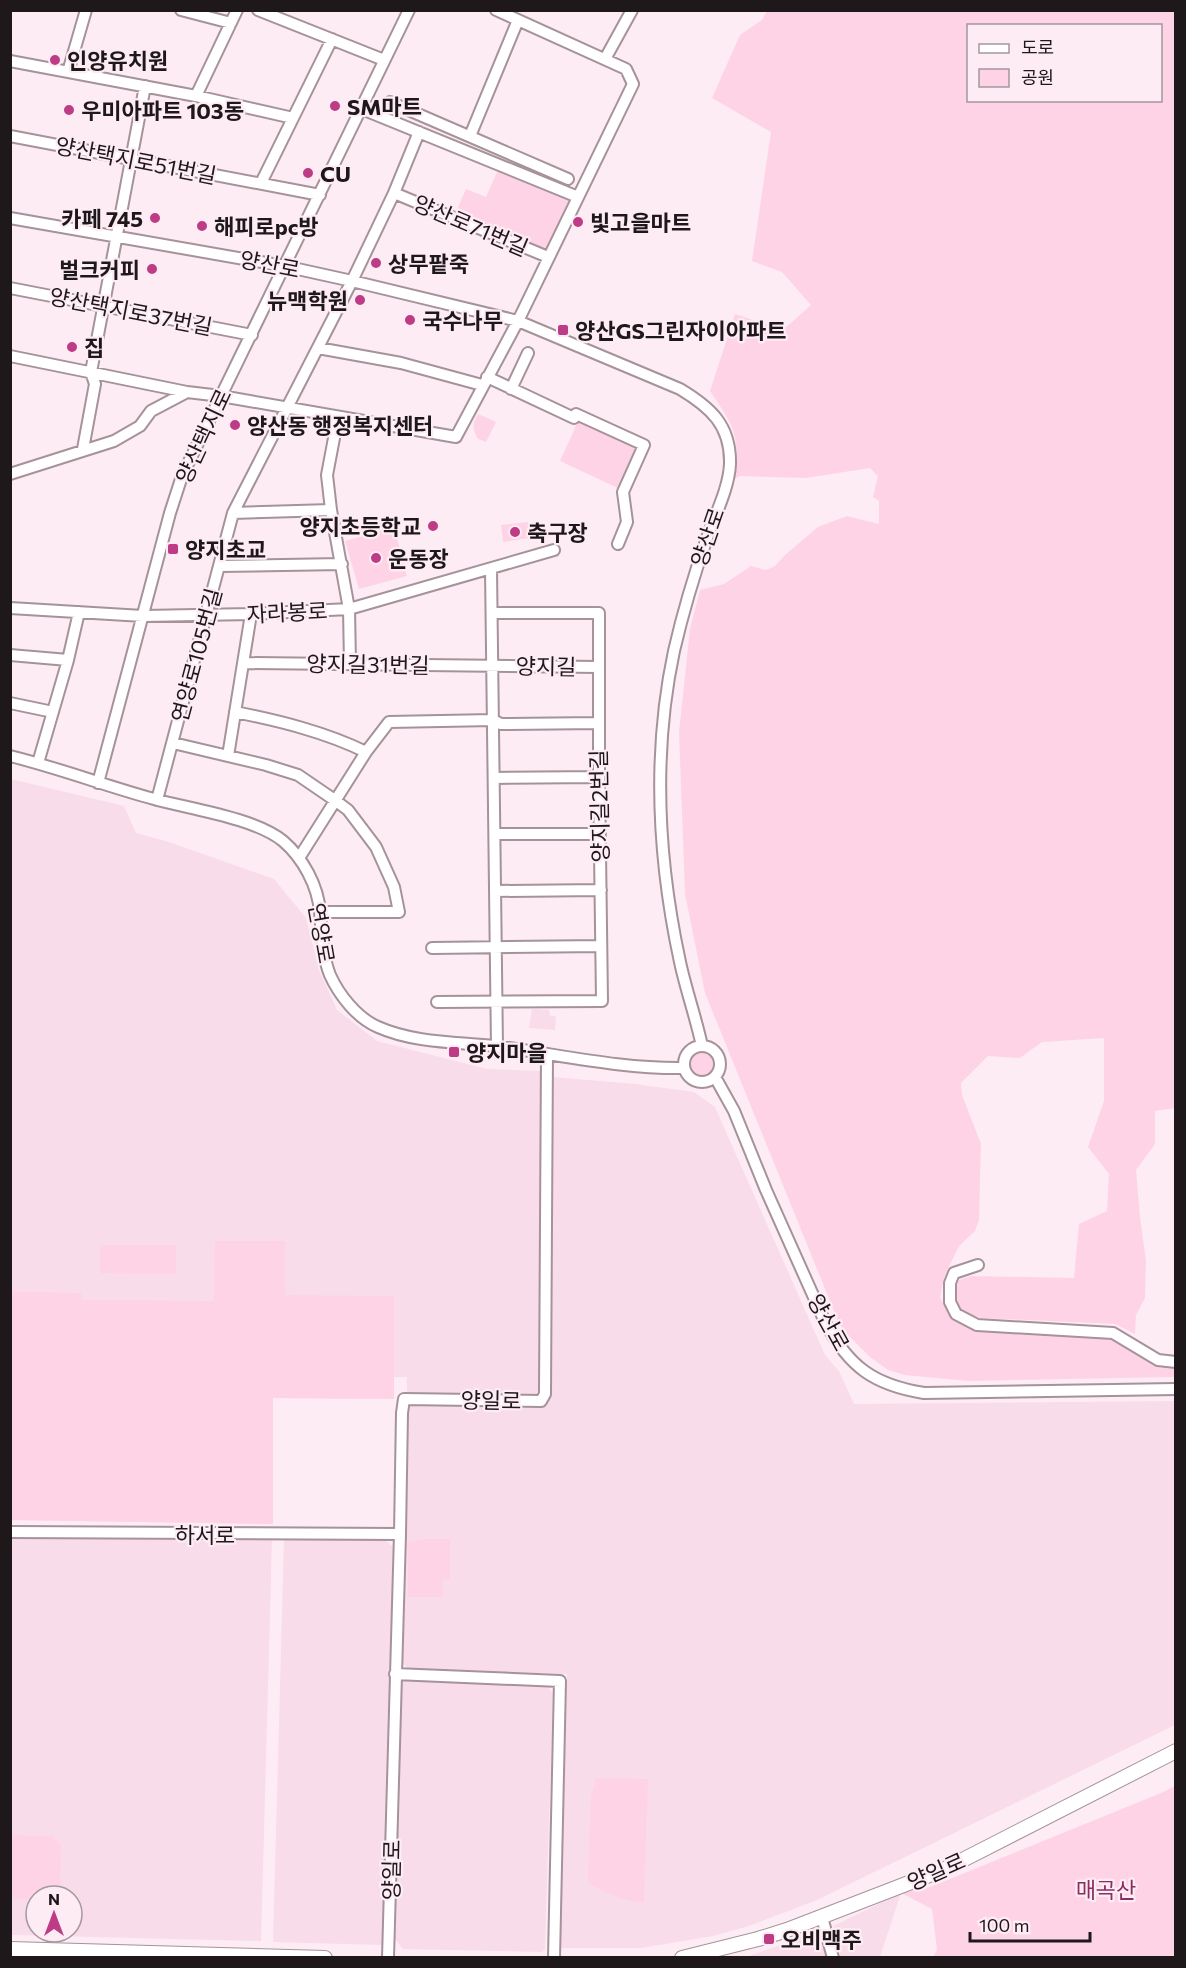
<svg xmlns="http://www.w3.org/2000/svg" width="1186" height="1968" font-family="Commissioner,'Noto Sans KR',sans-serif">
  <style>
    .built { fill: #f9dce9; fill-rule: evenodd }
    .green { fill: #ffd3e6; fill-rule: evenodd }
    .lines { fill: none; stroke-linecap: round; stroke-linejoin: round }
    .minor-casing { stroke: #a5929a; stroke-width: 14 }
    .major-casing { stroke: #a5929a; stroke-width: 16 }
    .minor { stroke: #fff; stroke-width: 10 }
    .major { stroke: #fff; stroke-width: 14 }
    .poi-dot { fill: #bd3c85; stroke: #fdecf4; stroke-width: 2 }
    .labels { text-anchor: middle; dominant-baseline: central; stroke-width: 4.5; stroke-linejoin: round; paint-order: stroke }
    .poi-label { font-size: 22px; font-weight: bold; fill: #1f181b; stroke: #fdecf4; text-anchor: start }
    .street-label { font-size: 22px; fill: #1f181b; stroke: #fdecf4 }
    .park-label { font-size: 22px; fill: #8b2d62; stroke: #fdecf4 }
  </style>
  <rect width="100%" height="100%" fill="#fdecf4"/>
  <path class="built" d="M 11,779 L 124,806 L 136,833 L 169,842 L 274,879 L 306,918 L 319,970 L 337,1010 L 377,1041 L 487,1069 L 541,1071 L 552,1077 L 635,1084 L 694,1092 L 715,1107 L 825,1355 L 839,1371 L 854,1404 L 1175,1401 L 1175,1725 L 817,1900 L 749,1926 L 713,1936 L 641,1948 L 558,1948 L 567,1674 L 408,1669 L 400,1660 L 406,1511 L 407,1377 L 393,1377 L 394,1399 L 273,1398 L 273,1524 L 11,1520 Z
    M 532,1009 L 549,1010 L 550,1016 L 556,1016 L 555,1030 L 529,1028 Z
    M 11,1538 L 272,1540 L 261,1941 L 11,1935 ZM 36,1896 L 72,1896 L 72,1932 L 36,1932 Z
    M 289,1539 L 385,1540 L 393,1547 L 383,1945 L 273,1942 L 284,1540 Z
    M 406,1679 L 547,1685 L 553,1694 L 545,1949 L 542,1952 L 403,1949 L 395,1939 L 400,1685 Z
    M 901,1893 L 880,1957 L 840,1957 L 833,1926 Z
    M 820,1931 L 827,1957 L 746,1957 Z"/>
  <path class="green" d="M 767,11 L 1175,11 L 1176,1108 L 1155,1111 L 1155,1144 L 1136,1170 L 1140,1217 L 1146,1261 L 1145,1298 L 1136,1315 L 1135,1334 L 1115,1324 L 981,1318 L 963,1312 C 955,1301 954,1294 959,1280 L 971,1276 L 1074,1278 L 1079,1224 L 1107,1211 L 1109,1174 L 1088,1147 L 1104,1101 L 1104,1038 L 1042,1042 L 1020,1058 L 988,1056 L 961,1083 L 962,1095 L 981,1144 L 979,1220 L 975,1231 L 959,1246 L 944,1277 L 940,1297 L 951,1318 L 991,1332 L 1113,1338 L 1153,1363 L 1175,1366 L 1175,1377 L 968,1381 L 905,1375 L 888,1370 L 870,1357 L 845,1332 L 838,1321 L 705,993 L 685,894 L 679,732 L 690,629 L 700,590 L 724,584 L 751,566 L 766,570 L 775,566 L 785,555 L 818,527 L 847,516 L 879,524 L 879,501 L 873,497 L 878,476 L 870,468 L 806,478 L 740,476 L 734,479 C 741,435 734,427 710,391 L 735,314 L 783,330 L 811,305 L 782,272 L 752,261 L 771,132 L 712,98 L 740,35 L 762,20 ZM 968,26 L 1160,26 L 1160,100 L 968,100 Z
    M 499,168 L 569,199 L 571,204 L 548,254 L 455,214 L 466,189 L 486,197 Z
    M 478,414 L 496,422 L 486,442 L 478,439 C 472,428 472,424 478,414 Z
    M 579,419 L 639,446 L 620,489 L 560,461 Z
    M 528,522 L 530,538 L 503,542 L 501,525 Z
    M 394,527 L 407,576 L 359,589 L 345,541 Z
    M688 1063a13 13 0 1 1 26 0a13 13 0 1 1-26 0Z
    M 215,1241 L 285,1241 L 285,1295 L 394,1296 L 394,1399 L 273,1398 L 273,1524 L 11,1520 L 11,1292 L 81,1293 L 82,1300 L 214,1301 Z
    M 100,1245 L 176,1245 L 176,1274 L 100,1273 Z
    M 424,1539 L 450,1539 L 450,1579 L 443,1580 L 443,1597 L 408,1597 L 408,1542 Z
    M 596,1778 L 648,1779 L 644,1903 C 623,1901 606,1893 588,1883 L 591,1796 Z
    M 1175,1786 L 1175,1957 L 933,1957 L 937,1950 L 932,1909 L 901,1893 L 930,1887 L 1161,1793 Z
    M 11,1835 L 52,1836 L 61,1845 L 60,1896 L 36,1896 L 36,1900 L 11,1899 Z"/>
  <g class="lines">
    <g class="minor-casing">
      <path id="minor" d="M 181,10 L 231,23
        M 258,10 L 384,60
        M 605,59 L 632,10
        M 10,61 L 196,96 L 293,118
        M 68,72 L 86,10
        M 196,96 L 237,10
        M 390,102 L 568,179
        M 362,109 L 578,197
        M 10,136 L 320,195
        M 470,136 L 518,20
        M 261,183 L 332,39
        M 394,193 L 548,257
        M 10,218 L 284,266 L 352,281 L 518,321 L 680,389 C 710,407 731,425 730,464 C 729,488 715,515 707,538 C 694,575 683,612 674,651 C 652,754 658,860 680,962 C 686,990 696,1018 702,1046
        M 10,288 L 252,335
        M 318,348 L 401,363 L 482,385
        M 10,356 L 187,392 L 221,396 L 456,437 L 518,321 L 633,84 L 626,69 L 496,10
        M 487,377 L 574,418 L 576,414 L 644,445 L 623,492 L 627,522 L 618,544
        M 511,389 L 528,353
        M 338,417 L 327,475 L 331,510 L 349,609 L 350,664
        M 83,449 L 95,384 L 91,372 L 145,86
        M 10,474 L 114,441 L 140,426 L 151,411 L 187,392
        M 233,513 L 331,510
        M 219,566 L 342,564
        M 491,569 L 497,1047
        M 10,608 L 143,616 L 251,614 L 349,609 L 554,550
        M 10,655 L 68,660
        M 243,663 L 599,667
        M 10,703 L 53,712
        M 235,712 C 280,721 325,732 366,752
        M 173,743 L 266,765 L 298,775 L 336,801 L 348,810 L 376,847 L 394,887 L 399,912 L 320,912
        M 10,756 C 59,768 106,786 154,799 C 190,809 255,818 283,841 C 303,858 318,886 320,912 C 322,933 322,955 330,975 C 339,995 357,1018 378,1027 C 414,1043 456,1042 494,1046 C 557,1054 620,1069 684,1068
        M 228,756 L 251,614
        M 38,763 L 68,660 L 79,612
        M 494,778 L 599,777
        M 98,783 L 170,513 L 182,476 L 409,10
        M 157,800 L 233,513 L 352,281 L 394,193 L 419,132
        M 495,834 L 600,834
        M 299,858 L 366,752 L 389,722 L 493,720 L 501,724 L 599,723
        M 495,891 L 601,890
        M 432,948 L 601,946
        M 437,1002 L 602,1001 L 599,777 L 599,613 L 492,613
        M684 1064a18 18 0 1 1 36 0a18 18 0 1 1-36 0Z
        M 715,1077 L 734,1111 L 766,1190 L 825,1322 C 849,1367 874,1385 924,1393 L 1176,1389
        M 978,1265 L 954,1273 L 950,1283 L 950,1302 L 956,1314 L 977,1325 L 1113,1333 L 1158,1360 L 1176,1362
        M 10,1532 L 400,1534
        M 395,1674 L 560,1681 L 554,1958
        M 822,1917 L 833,1958
        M 388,1958 L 400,1534 L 402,1413 L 404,1399 L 541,1401 L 545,1394 L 547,1054"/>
    </g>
    <g class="major-casing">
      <path id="major" d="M 10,1949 L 325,1958
        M 682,1958 L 758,1939 L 787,1930 L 945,1869 L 1176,1751"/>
    </g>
    <use href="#minor" class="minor"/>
    <use href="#major" class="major"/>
  </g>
  <g class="poi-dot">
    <circle cx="55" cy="60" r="6"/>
    <circle cx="335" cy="106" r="6"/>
    <circle cx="69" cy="110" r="6"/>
    <circle cx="308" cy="173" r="6"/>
    <circle cx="155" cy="218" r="6"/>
    <circle cx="578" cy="222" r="6"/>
    <circle cx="202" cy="226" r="6"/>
    <circle cx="376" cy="263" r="6"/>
    <circle cx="152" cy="269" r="6"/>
    <circle cx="360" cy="300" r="6"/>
    <circle cx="410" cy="320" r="6"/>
    <rect x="557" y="324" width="12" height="12" rx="3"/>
    <circle cx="72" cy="347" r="6"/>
    <circle cx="235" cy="425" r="6"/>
    <circle cx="433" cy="526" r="6"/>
    <circle cx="515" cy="532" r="6"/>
    <rect x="167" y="543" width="12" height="12" rx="3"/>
    <circle cx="376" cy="558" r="6"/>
    <rect x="448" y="1046" width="12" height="12" rx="3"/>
    <rect x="763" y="1933" width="12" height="12" rx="3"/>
  </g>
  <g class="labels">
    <g class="poi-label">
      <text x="67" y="60">인양유치원</text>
      <text x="347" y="106">SM마트</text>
      <text x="81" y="110">우미아파트 103동</text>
      <text x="320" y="173">CU</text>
      <text x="143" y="218" text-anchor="end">카페 745</text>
      <text x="590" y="222">빛고을마트</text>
      <text x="214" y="226">해피로pc방</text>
      <text x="388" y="263">상무팥죽</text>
      <text x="140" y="269" text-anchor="end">벌크커피</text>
      <text x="348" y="300" text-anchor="end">뉴맥학원</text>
      <text x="422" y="320">국수나무</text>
      <text x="575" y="330">양산GS그린자이아파트</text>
      <text x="84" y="347">집</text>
      <text x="247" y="425">양산동 행정복지센터</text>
      <text x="421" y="526" text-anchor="end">양지초등학교</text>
      <text x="527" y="532">축구장</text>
      <text x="185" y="549">양지초교</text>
      <text x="388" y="558">운동장</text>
      <text x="466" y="1052">양지마을</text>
      <text x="781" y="1939">오비맥주</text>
    </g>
    <g class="street-label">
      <text transform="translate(136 160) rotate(11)">양산택지로51번길</text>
      <text transform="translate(471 225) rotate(23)">양산로71번길</text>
      <text transform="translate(270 264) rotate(11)">양산로</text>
      <text transform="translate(131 311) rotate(11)">양산택지로37번길</text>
      <text transform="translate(203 436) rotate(-65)">양산택지로</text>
      <text transform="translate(707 537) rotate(-71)">양산로</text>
      <text transform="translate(287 612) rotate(-3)">자라봉로</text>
      <text transform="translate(196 655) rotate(-75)">연양로105번길</text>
      <text transform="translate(368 664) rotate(1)">양지길31번길</text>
      <text transform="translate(546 666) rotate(1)">양지길</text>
      <text transform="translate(599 806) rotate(-91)">양지길2번길</text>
      <text transform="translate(322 933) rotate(80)">연양로</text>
      <text transform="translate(829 1322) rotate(61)">양산로</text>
      <text transform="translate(491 1400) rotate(1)">양일로</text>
      <text x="205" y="1534">하서로</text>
      <text transform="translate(391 1870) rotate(-89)">양일로</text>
      <text transform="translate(936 1871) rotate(-24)">양일로</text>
    </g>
    <g class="park-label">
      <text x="1106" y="1889">매곡산</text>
    </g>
  </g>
  <rect width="1186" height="1968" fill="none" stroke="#1f181b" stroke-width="24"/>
  <rect x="967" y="24" width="195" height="78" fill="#fdecf4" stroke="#a4979d" stroke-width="1.5"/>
  <rect x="979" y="44" width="30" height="9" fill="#ffffff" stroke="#a4979d" stroke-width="1.5"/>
  <text x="1021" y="54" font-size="18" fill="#1f181b">도로</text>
  <rect x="979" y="69" width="30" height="18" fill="#ffd3e6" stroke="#a4979d" stroke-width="1.5"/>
  <text x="1021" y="84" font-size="18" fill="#1f181b">공원</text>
  <g transform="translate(54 1914)"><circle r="28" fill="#fdecf4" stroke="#a4979d" stroke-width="1.5"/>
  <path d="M0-4.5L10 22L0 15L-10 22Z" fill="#bd3c85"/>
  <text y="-9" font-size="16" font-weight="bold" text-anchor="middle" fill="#1f181b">N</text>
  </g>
  <path d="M970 1932v9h120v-9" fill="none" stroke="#1f181b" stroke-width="3"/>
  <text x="979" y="1932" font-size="18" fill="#1f181b" stroke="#fdecf4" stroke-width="4.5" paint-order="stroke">100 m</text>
</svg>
